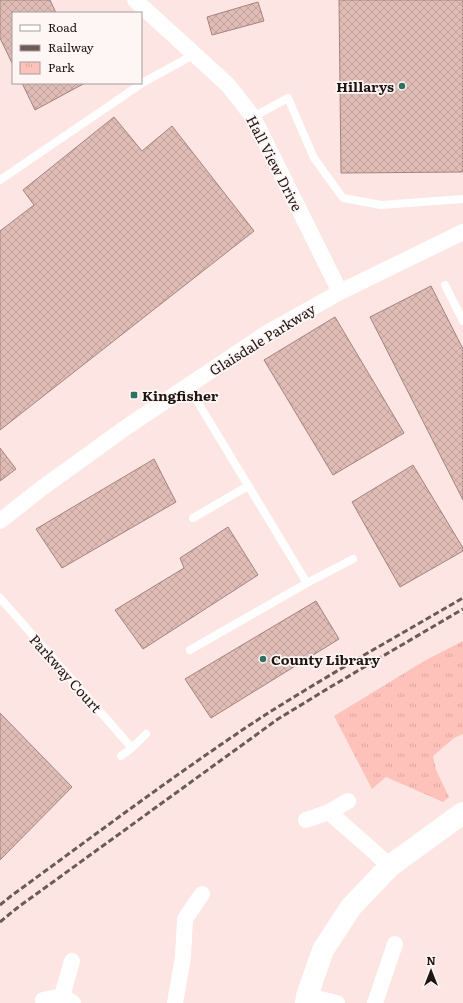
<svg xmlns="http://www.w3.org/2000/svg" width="463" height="1003" font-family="Literata,serif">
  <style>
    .park { fill: url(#park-tufts) }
    .building { fill: url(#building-cross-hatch); stroke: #a5837f }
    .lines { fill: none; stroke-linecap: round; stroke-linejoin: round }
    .lane { stroke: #fff; stroke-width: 8 }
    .street { stroke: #fff; stroke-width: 16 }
    .secondary { stroke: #fff; stroke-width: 22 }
    .rail { stroke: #6a5a58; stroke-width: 3; stroke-dasharray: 6 3; stroke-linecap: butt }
    .poi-dot { fill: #2f7263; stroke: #fef6f5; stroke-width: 1.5 }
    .labels { text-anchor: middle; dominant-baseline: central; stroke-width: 3.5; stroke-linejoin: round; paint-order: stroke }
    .poi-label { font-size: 14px; font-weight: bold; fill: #211513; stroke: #fef6f5; text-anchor: start }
    .street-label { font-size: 14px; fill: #211513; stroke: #fef6f5 }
  </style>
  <defs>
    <pattern id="park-tufts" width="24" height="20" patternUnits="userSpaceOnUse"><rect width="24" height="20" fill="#fec2ba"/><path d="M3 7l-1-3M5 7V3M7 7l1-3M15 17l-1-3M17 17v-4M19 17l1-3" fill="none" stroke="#d9a69f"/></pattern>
    <pattern id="building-cross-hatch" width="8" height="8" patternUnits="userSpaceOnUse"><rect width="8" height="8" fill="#e0bcb7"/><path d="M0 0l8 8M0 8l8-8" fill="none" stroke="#c0a19c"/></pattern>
  </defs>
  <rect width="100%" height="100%" fill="#fce5e2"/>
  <path class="park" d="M 463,641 L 463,734 L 454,738 L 433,756 L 436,770 L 449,797 L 443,802 L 386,777 L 372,789 L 334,716 L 426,660 Z"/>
  <path class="building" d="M 0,0 L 50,0 L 56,13 L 13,13 L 13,65 L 0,38 Z
    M 339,0 L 463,0 L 463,172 L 341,173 Z
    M 258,2 L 264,21 L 212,35 L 207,17 Z
    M 22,83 L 85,83 L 35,110 Z
    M 114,117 L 142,151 L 172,126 L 254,231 L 0,430 L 0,231 L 34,205 L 23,190 Z
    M 431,286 L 463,349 L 463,500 L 370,317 Z
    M 335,317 L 404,433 L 333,475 L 264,360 Z
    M 0,448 L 16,469 L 0,481 Z
    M 154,459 L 176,502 L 62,568 L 36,529 Z
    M 413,465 L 463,548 L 463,551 L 400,587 L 352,502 Z
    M 228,527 L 258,575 L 143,649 L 115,610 L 184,568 L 180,558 Z
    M 316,601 L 339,639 L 211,718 L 185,679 Z
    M 0,713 L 72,787 L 0,860 Z"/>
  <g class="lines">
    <path class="lane" d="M 253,117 L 288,98 L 314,158 L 343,198 L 381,205 L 463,199
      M 0,180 L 144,82 L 195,54
      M 445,285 L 463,321
      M 188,386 L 307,583
      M 193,518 L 248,486
      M 0,598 L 132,748
      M 190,650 L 307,583 L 353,559
      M 121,756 L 132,748 L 146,734"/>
    <path class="street" d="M 135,0 L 228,85 L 253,117 L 340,292
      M 0,521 L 42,488 L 128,426 L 267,333 L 340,292 L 463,232
      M 329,812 L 348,801
      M 306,820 L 329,812 L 390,866
      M 62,996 L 72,961
      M 307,996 L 337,1003
      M 43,1000 L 62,996 L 73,1003
      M 175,1003 L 183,957 L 185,919 L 202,894
      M 375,1003 L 395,944"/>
    <path class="secondary" d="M 306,1003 L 307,996 L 323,950 L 351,907 L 390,866 L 463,813"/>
    <path class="rail" d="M 0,905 L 11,896 C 95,835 178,772 265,715 C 330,674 397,636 463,598
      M 0,922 L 17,908 L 278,719 L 332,686 L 463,609"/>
  </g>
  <g class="poi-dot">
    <circle cx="402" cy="86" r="4"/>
    <rect x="130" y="391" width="8" height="8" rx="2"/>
    <circle cx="263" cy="659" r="4"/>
  </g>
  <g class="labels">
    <g class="poi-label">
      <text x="394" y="86" text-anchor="end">Hillarys</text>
      <text x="142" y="395">Kingfisher</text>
      <text x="271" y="659">County Library</text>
    </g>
    <g class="street-label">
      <text transform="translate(275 163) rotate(63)">Hall View Drive</text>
      <text transform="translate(262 339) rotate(-32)">Glaisdale Parkway</text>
      <text transform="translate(66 673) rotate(48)">Parkway Court</text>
    </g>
  </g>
  <rect x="12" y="12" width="130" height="72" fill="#fef6f5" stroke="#a69c9b"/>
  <rect x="20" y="25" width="20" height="6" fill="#ffffff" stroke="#a69c9b"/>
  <text x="48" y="32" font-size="12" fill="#211513">Road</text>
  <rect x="20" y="45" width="20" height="6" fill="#6a5a58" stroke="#a69c9b"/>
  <text x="48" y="52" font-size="12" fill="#211513">Railway</text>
  <rect x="20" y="62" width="20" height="12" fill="url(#park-tufts)" stroke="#a69c9b"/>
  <text x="48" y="72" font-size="12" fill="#211513">Park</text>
  <g transform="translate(431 971)" stroke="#fef6f5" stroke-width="3" paint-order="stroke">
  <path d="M0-3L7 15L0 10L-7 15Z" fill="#211513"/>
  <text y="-6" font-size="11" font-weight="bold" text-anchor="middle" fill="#211513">N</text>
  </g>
</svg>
